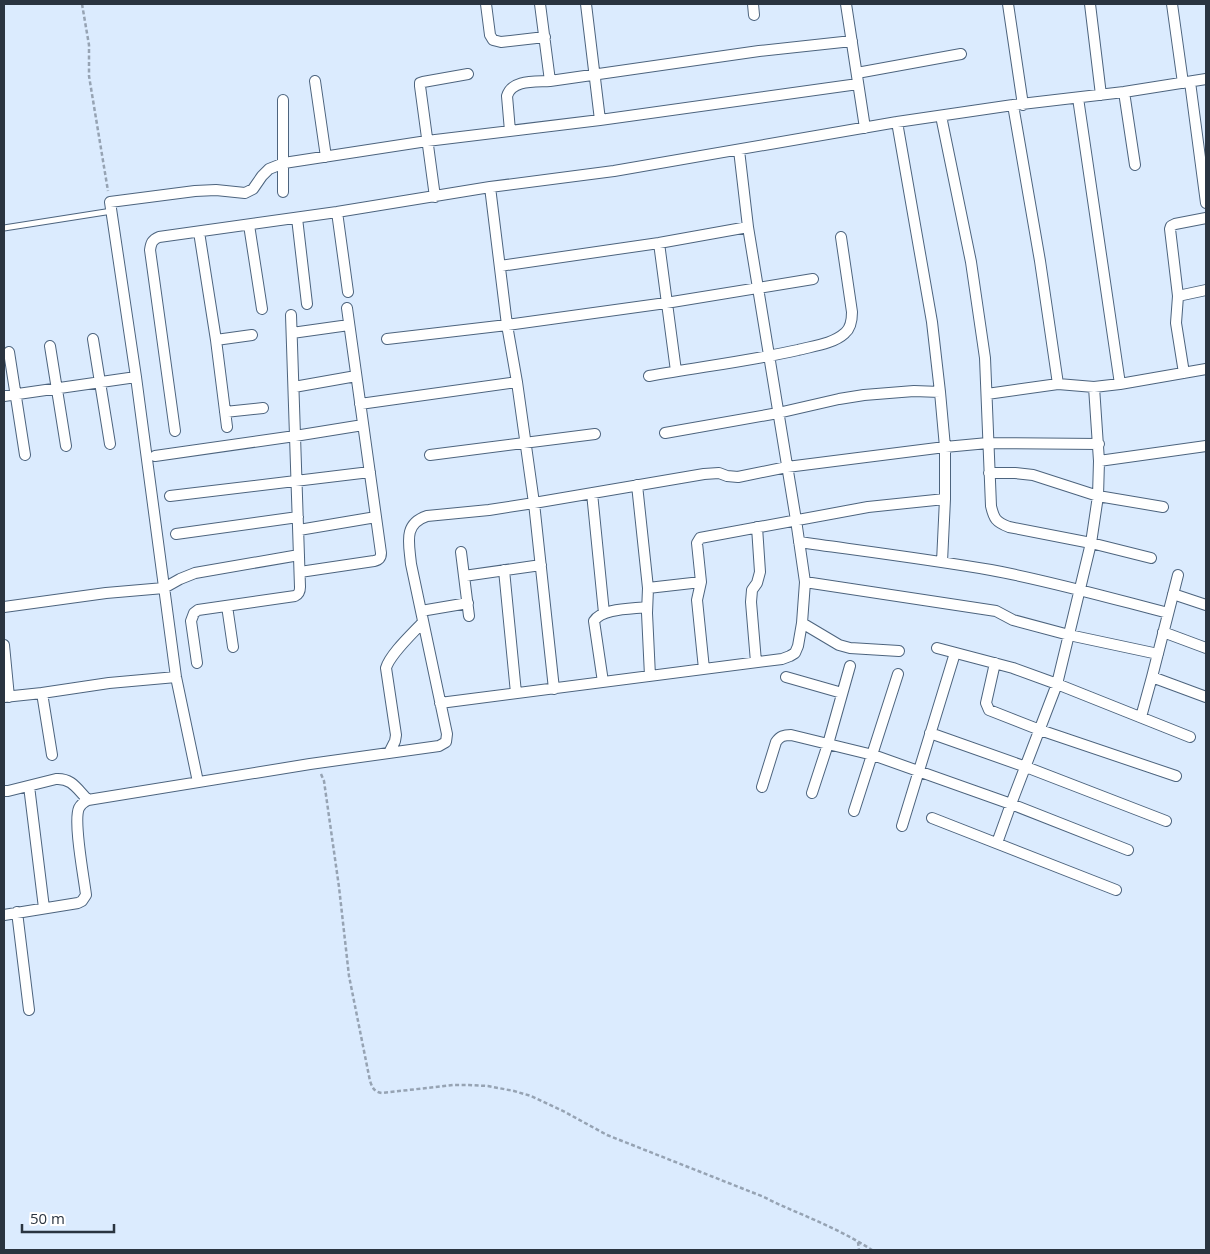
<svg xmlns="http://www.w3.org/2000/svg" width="1210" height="1254" font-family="'Open Sans',sans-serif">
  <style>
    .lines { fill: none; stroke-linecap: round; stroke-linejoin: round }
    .service-casing { stroke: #4d647e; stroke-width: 7 }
    .minor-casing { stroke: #4d647e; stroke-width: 12 }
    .path { stroke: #96a3b3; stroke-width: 2.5; stroke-dasharray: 4 2.5; stroke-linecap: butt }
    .service { stroke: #fff; stroke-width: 5 }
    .minor { stroke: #fff; stroke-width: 10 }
  </style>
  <rect width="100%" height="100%" fill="#dbebfe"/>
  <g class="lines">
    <g class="service-casing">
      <path id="service" d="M 4,228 L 112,211"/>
    </g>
    <g class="minor-casing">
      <path id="minor" d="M 486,4 L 490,35 L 493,40 L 501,42 L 545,37
        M 540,4 L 550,81
        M 586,4 L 600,120
        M 753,4 L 754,15
        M 846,4 L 865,128
        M 1008,4 L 1023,105
        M 1090,4 L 1101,95
        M 1172,4 L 1183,83
        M 857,73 L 961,54
        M 315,81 L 326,157
        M 1190,82 L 1206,203
        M 1124,92 L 1135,165
        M 1078,98 L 1120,384
        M 283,100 L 283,192
        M 1013,105 L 1040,261 L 1058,384
        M 941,116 L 971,262 L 985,358 L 991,506 C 994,519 996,522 1009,527 L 1091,543 L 1151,558
        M 897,122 L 932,322 L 940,392 L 945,447 L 945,499 L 942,562
        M 510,131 L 507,96 C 512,79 536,82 550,81 L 759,51 L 852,41
        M 490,187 L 507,325 L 517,382 L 534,503 L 554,689
        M 435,197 L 420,86 L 420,83 L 423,82 L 468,74
        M 337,212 L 348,292
        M 297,218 L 307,304
        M 249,225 L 262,309
        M 199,232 L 216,340 L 227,427
        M 659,243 L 676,371
        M 500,266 L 659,243 L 748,227
        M 1178,296 L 1206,290
        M 292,333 L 349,325
        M 93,339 L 110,444
        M 387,339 L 507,325 L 666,303 L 813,279
        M 216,340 L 252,335
        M 50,346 L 66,446
        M 9,352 L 25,455
        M 1184,373 L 1176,323 L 1178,296 L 1170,229 L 1171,226 L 1175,224 L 1206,218
        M 649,376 C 699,367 749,361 798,350 C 813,346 833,344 845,333 C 851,328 852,320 852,312 L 841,237
        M 294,387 L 356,376
        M 987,394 L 1058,384 L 1094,387 L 1120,384 L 1206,369
        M 4,396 L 136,377
        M 360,404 L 517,382
        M 225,412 L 263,408
        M 175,431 L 150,250 C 151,243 152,240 159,237 L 337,212 L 490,187 L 614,171 L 897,122 L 1013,105 L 1124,92 L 1206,79
        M 665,433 L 778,413 L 839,399 L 864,395 L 914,391 L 940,392
        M 430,455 L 595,434
        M 155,456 L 295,436 L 363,425
        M 1099,461 L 1206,446
        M 989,473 L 1015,473 L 1033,475 L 1098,496 L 1163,507
        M 637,485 L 648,588 L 647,613 L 650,676
        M 592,493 L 604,613
        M 170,496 L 370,472
        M 299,530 L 376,517
        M 176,534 L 298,517
        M 799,542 C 863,551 927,559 991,570 C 1051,581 1110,598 1168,613
        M 461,552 L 469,616
        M 504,570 L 516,693
        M 300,572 L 374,561 C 379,560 381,558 381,553 L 347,308
        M 464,576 L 541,565
        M 805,582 L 996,611 L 1013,620 L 1069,635 L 1158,654
        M 648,588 L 701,582
        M 1173,594 L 1206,605
        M 227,606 L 233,647
        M 4,607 L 106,593 L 164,588 L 180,579 L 195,573 L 299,555
        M 421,611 L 468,603
        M 802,623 L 839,645 L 850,648 L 899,651
        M 1163,632 L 1206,648
        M 4,645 L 9,697
        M 937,648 L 1013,668 L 1057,684 L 1190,737
        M 756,662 L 751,602 L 752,590 L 757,583 L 760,572 L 757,527
        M 197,663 L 191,621 L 194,613 L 198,610 L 295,596 C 299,594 300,592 300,587 L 291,315
        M 995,663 L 986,703 L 989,710 L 1040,730 L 1176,776
        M 704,669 L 697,600 L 701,582 L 697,543 L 700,538 L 868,507 L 945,499
        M 786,677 L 842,693
        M 1152,677 L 1206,697
        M 603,682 L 594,621 C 602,608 633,609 647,607
        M 42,693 L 52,755
        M 4,697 L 42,693 L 109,683 L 176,677
        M 440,703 L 782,659 L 790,656 L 795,653 L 798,646 L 802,623 L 805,582 L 796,520 L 758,288 L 748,227 L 739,150
        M 1141,717 L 1152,677 L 1178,575
        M 930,733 L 1026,767 L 1166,821
        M 389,753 L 395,741 L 396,735 L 386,668 C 390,654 413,633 423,622
        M 198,782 L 176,677 L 136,377 L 110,202 L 195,191 L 216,190 L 245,193 L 253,189 L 262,176 L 269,169 L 284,163 L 427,141 L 600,120 L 858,84
        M 29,786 L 44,908
        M 762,787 L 776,742 C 780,736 784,735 791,735 L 873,755 L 1011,804 L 1128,850
        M 4,791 L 8,791 L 56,779 C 72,778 77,789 88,800
        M 812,793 L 828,744 L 850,666
        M 854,811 L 898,674
        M 932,818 L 1116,890
        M 902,826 L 955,653
        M 997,843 L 1011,804 L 1057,684 L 1091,543 L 1098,496 L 1099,461 L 1094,387
        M 17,912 L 29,1010
        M 4,915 L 78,903 L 82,901 L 86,895 C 84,878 73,821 79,808 C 81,804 84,802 88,800 L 310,764 L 439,746 L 446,742 L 447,734 L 411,564 C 409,543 403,524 427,516 L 489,510 L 534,503 L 704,474 L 719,473 L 727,476 L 738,477 L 787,467 L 945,447 L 988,443 L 1099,444"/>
    </g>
    <path class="path" d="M 82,4 L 89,45 L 89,76 L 108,191
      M 321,774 L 324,781 L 339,887 L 349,976 L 370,1081 C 372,1087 374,1092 382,1093 L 453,1085 L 469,1085 L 488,1086 L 514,1091 L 531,1096 L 565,1112 L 607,1135 L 764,1197 C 785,1208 807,1216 828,1226 C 843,1233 858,1241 872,1250
      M 858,1242 L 859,1250"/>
    <use href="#service" class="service"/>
    <use href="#minor" class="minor"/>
  </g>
  <rect width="1210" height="1254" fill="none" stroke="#2a3440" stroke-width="10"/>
  <path d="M22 1224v8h92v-8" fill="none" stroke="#2a3440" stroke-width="2.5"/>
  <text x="30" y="1224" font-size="15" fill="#2a3440" stroke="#ffffff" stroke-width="4" paint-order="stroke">50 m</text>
</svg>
